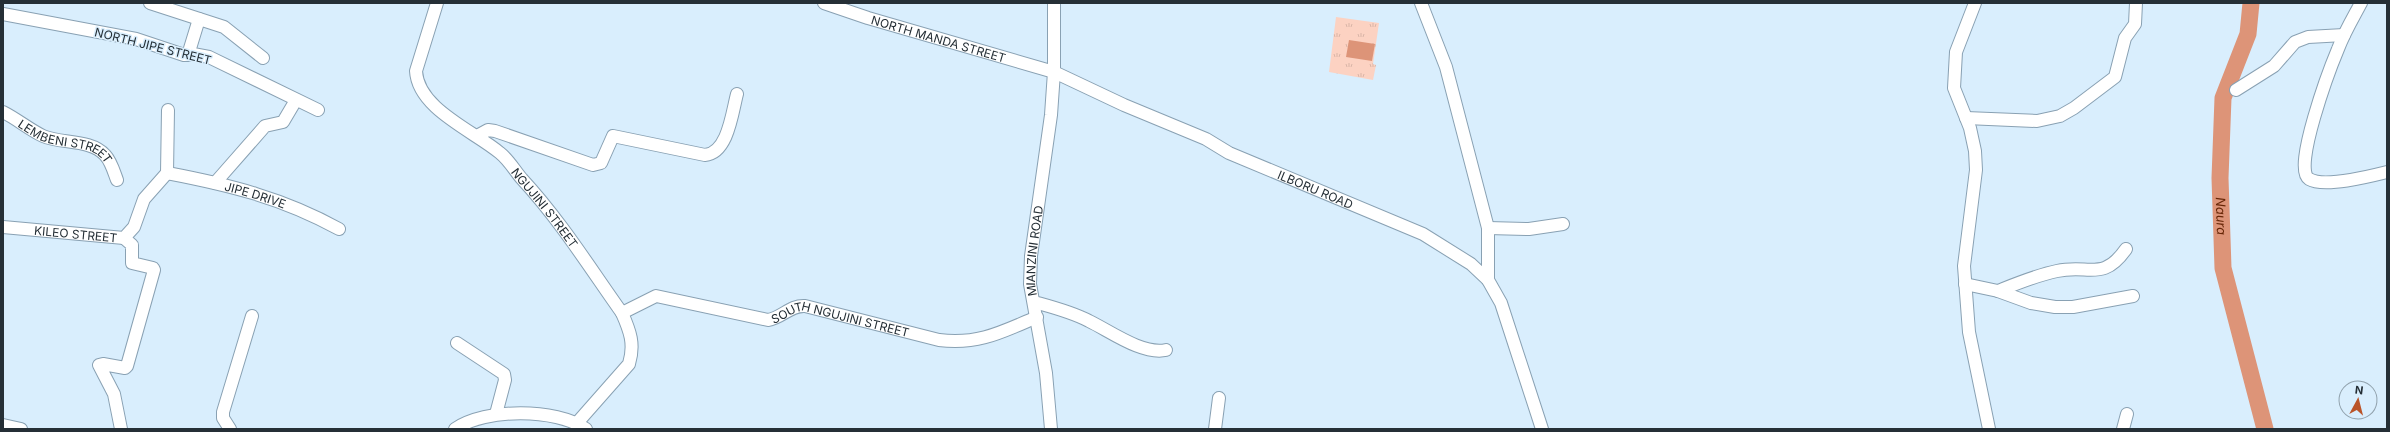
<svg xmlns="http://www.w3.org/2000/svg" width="2390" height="432" font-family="Inter,sans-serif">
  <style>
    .grass { fill: url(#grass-tufts) }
    .water { fill: #dd9478 }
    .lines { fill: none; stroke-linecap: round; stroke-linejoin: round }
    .river { stroke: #dd9478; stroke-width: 17 }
    .minor-casing { stroke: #89a1b3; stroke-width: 14 }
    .minor { stroke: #fff; stroke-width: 12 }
    .labels { text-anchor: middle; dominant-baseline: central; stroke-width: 3; stroke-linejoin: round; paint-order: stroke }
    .street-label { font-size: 12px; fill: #252f36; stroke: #d9eefd }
    .water-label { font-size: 13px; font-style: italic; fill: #672607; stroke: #d9eefd }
  </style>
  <defs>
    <pattern id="grass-tufts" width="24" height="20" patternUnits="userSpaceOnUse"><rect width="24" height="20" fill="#fcd2c2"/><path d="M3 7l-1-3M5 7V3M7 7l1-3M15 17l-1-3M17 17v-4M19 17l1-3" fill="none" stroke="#d8b5a7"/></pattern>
  </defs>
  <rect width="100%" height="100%" fill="#d9eefd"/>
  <path class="grass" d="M 1336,17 L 1379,23 L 1373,64 L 1376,65 L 1373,80 L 1329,72 Z"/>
  <path class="water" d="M 1349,40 L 1375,44 L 1372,61 L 1346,57 Z"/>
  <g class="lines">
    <path class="river" id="s1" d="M 2251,3 L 2248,34 L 2223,98 L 2220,178 L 2223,268 L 2265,429"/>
    <g class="minor-casing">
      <g id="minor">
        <path d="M 150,3 L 224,27 L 263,58"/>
        <path id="s2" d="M 437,3 L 416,71 C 418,109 474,131 500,153 C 509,160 515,171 522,179 C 560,220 590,268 622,313 C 630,331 635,344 629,364 L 577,423"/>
        <path id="s3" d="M 824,3 L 868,18 L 1054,72 L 1124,105 L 1206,139 L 1229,153 L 1423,234 L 1471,264 L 1488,280 L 1501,303 L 1542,429"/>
        <path d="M 1421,3 L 1446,67 L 1488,228 L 1488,280"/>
        <path d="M 1975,3 L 1956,52 L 1954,88 L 1970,128 L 1975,151 L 1976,170 L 1964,266 L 1969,332 L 1989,429"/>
        <path d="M 2361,3 C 2353,18 2344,33 2338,49 C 2330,68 2292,169 2309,179 C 2324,188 2371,176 2387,172"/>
        <path d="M 3,14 L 136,39 L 184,55 L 193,54 L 209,57 L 318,110"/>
        <path d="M 188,55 L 199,19"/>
        <path d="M 2236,90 L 2274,66 L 2295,42 L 2308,37 L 2344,35"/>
        <path id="s4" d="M 3,112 C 17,119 30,130 43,136 C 61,144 91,139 105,155 C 111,161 114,172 117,180"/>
        <path d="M 1966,118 L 2037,121 L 2060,116 L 2074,108 L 2115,77 L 2125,38 L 2135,24 L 2136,3"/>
        <path d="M 477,136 L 488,130 L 495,131 L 593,165 L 601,163 L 613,136 L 705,155 C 728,153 732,113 737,94"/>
        <path id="s5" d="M 167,173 C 230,185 283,198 339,229"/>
        <path d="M 215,183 L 265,126 L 283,122 L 296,100"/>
        <path id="s6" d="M 3,227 L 124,238 L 134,227 L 144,199 L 167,173 L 168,110"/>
        <path d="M 1488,228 L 1529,229 L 1563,224"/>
        <path d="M 1965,284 L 1998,291 L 2031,303 L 2055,307 L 2073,307 L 2133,296"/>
        <path d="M 1998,291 C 2018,283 2037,275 2057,271 C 2089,264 2103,282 2126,249"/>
        <path d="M 1034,302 C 1052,307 1072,312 1089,321 C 1110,331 1142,355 1166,350"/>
        <path id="s7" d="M 622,313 L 656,296 L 768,320 C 782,318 790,305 805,306 L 939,340 C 978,345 1002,332 1037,317"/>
        <path d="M 457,343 L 504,374 L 505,380 L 496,414"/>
        <path d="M 3,425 L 21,429"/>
        <path d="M 121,429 L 114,394 L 99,365 L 103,364 L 125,368 L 127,366 L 154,270 L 153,268 L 132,263 L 132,245 L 124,238"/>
        <path d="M 230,429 L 223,418 L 223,412 L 252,316"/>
        <path d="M 455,429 C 486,408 555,408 586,429"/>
        <path id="s8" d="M 1051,429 L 1046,373 L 1030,284 L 1031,256 L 1051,115 L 1054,72 L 1054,3"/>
        <path d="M 1215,429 L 1219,398"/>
        <path d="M 2123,429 L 2127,414"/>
      </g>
    </g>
    <use href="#minor" class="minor"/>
  </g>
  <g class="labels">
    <g class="street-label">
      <text stroke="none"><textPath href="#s3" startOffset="120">NORTH MANDA STREET</textPath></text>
      <text transform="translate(153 46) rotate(14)">NORTH JIPE STREET</text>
      <text stroke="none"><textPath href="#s4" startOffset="70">LEMBENI STREET</textPath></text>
      <text stroke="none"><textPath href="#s3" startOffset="527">ILBORU ROAD</textPath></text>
      <text stroke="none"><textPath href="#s5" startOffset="91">JIPE DRIVE</textPath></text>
      <text stroke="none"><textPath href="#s2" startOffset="263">NGUJINI STREET</textPath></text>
      <text stroke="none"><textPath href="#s6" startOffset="73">KILEO STREET</textPath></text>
      <text stroke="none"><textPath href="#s8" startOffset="180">MIANZINI ROAD</textPath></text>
      <text stroke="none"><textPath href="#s7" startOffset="228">SOUTH NGUJINI STREET</textPath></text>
    </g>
    <g class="water-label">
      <text stroke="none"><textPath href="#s1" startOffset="218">Naura</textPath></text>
    </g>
  </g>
  <rect width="2390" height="432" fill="none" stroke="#252f36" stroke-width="8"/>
  <g transform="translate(2358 400) rotate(7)"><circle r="19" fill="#d9eefd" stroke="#91a2ad"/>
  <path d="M0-3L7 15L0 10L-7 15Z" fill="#ba5429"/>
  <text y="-6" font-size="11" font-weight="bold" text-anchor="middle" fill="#252f36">N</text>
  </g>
</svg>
